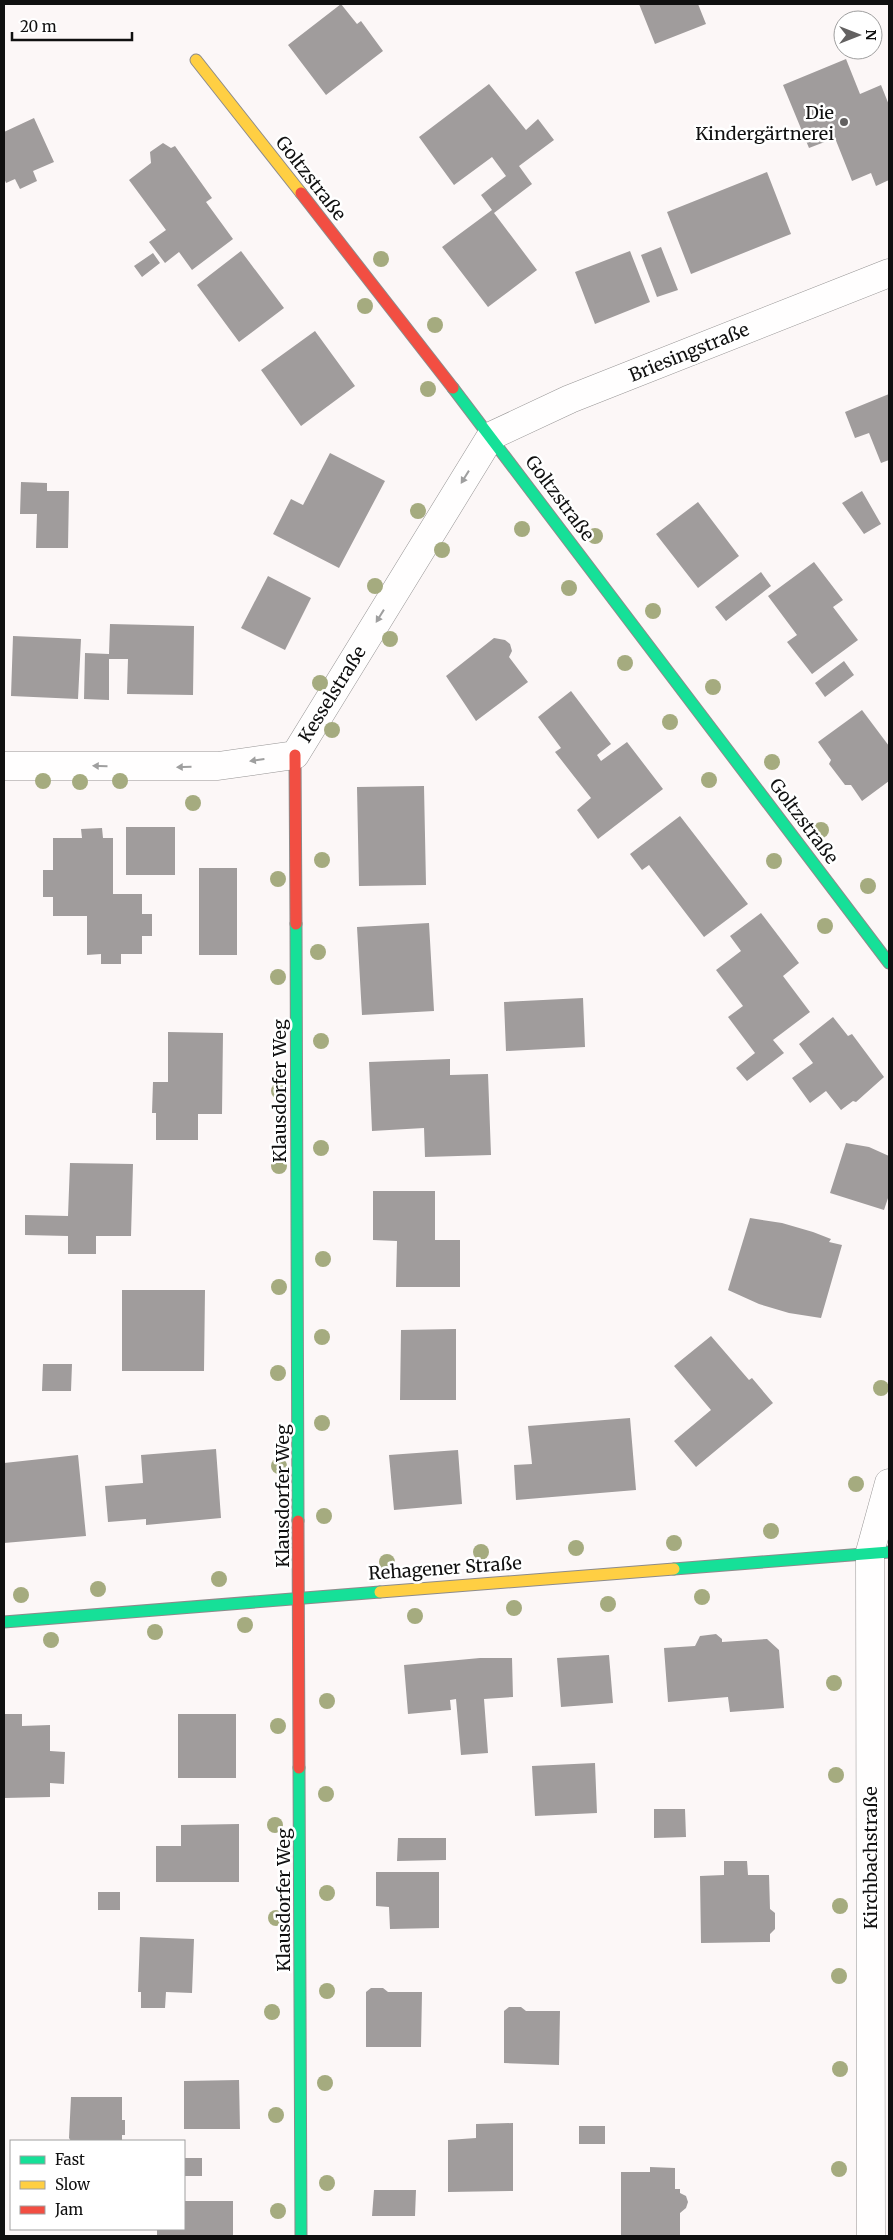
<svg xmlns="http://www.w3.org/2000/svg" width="893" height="2240" font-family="Merriweather,serif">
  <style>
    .building { fill: #a09c9c }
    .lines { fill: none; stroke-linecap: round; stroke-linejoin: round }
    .street-casing { stroke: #969494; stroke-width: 29 }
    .fast-casing { stroke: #8d8b8b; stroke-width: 13 }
    .slow-casing { stroke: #8d8b8b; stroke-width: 13 }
    .jam-casing { stroke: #8d8b8b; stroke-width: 13 }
    .street { stroke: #fffefe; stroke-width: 28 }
    .fast { stroke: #16e098; stroke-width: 11 }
    .slow { stroke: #ffcf43; stroke-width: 11 }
    .jam { stroke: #f24e42; stroke-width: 11 }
    .tree { fill: #a5ab7f }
    .oneway { fill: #9f9f9f }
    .poi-dot { fill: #636161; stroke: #fff; stroke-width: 2 }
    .labels { text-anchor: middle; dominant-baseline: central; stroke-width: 5; stroke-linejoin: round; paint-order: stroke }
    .poi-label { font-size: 18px; fill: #101010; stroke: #fff; text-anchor: end }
    .street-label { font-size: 18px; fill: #101010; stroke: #fff }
  </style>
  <rect width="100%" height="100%" fill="#fcf7f7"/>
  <path class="building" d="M 341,4 L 357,24 L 361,21 L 383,51 L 326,95 L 288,45 Z
    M 639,4 L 698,4 L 706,24 L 655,44 Z
    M 846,59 L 860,94 L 881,85 L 889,105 L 889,180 L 876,186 L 871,173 L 852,181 L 835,138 L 809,148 L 783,85 Z
    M 489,84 L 526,130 L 538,119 L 554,140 L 519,166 L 532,184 L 494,213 L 537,270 L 488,307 L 442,247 L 492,210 L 481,195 L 506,176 L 492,157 L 454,185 L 419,137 Z
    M 34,118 L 54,162 L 33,171 L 37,181 L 20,189 L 15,179 L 6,183 L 4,178 L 4,132 Z
    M 163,143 L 171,148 L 175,146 L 212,198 L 206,202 L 233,239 L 192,270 L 179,252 L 165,263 L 149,242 L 166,230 L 129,180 L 151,163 L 150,152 Z
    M 767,172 L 791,234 L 691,274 L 667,212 Z
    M 661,247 L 678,290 L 657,297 L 641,255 Z
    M 241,251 L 284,308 L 239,342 L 197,285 Z
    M 630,251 L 650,302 L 595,324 L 575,272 Z
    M 153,253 L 160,263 L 142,277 L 134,266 Z
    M 315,331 L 355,386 L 301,426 L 261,370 Z
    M 889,394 L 889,460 L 881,463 L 869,433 L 855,438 L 845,412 Z
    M 330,453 L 385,481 L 339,568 L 273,534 L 291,499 L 303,505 Z
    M 21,482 L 47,483 L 47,491 L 69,491 L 68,548 L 36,548 L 37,514 L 20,514 Z
    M 862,491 L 881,524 L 864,534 L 842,503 Z
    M 698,502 L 739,556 L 698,588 L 656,534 Z
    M 814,562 L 843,600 L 833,607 L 858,640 L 812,674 L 787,642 L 797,635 L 768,596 Z
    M 761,572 L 771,586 L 726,621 L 715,607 Z
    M 268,576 L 311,598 L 285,650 L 241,628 Z
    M 110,624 L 194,626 L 193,695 L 127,694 L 128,659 L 109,659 L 109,700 L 84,699 L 85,653 L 109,654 Z
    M 13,636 L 81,639 L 78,699 L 11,696 Z
    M 494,638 L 505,640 L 510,644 L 512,651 L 509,657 L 528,682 L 476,721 L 446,676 Z
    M 844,661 L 854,675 L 825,697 L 815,683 Z
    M 571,691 L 611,744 L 597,755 L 601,761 L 627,742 L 663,789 L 598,839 L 577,810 L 591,798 L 555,752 L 561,748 L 538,717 Z
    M 862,710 L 889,746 L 889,781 L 862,801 L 851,785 L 845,785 L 829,764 L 831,760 L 818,742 Z
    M 424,786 L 426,885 L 359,886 L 357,787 Z
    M 680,816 L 748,904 L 704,937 L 649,865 L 642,870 L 630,854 Z
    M 126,827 L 175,827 L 175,875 L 126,875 Z
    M 102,828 L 103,838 L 113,838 L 113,894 L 142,894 L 142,914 L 152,914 L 152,936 L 142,936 L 142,954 L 121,954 L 121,964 L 101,964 L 101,954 L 87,955 L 87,916 L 53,916 L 53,897 L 43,897 L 43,870 L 53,870 L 53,838 L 82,838 L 81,829 Z
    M 199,868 L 237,868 L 237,955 L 199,955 Z
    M 761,913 L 799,963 L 783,976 L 810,1012 L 773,1040 L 784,1053 L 747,1081 L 736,1068 L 755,1053 L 728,1017 L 743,1006 L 716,970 L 741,951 L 730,936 Z
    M 429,923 L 434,1011 L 362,1015 L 357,927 Z
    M 583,998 L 585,1047 L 506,1051 L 504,1002 Z
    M 833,1017 L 848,1036 L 852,1034 L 884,1077 L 856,1102 L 853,1101 L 841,1110 L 826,1091 L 810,1103 L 792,1078 L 813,1063 L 799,1044 Z
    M 168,1032 L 223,1033 L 222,1114 L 198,1114 L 198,1140 L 156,1140 L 156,1113 L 152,1113 L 153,1082 L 168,1082 Z
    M 450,1059 L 450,1075 L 488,1074 L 491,1155 L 425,1157 L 424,1128 L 372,1131 L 369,1062 Z
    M 846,1143 L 869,1147 L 889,1156 L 889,1195 L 884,1210 L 830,1193 Z
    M 70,1163 L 133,1164 L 131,1236 L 96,1236 L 96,1254 L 68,1254 L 68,1236 L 25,1235 L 25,1215 L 68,1216 Z
    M 373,1191 L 435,1191 L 435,1240 L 460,1240 L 460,1287 L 396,1287 L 397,1241 L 373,1240 Z
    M 750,1218 L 782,1223 L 813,1232 L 831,1239 L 829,1242 L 842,1245 L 821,1318 L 789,1313 L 759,1304 L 728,1290 Z
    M 122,1290 L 205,1290 L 204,1371 L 122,1371 Z
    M 456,1329 L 456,1400 L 400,1400 L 401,1330 Z
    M 711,1336 L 749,1380 L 752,1378 L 773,1403 L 696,1467 L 674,1441 L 711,1410 L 674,1366 Z
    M 43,1364 L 72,1364 L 71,1391 L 42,1391 Z
    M 630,1418 L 636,1490 L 516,1500 L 514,1465 L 532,1464 L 528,1426 Z
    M 216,1449 L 221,1518 L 146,1525 L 146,1519 L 108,1522 L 105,1486 L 143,1483 L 141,1455 Z
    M 458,1450 L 462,1504 L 394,1510 L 389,1455 Z
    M 78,1455 L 86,1536 L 4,1543 L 4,1463 Z
    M 716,1634 L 722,1639 L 722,1642 L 767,1639 L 779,1650 L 784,1708 L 730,1712 L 728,1697 L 668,1702 L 664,1648 L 695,1646 L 700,1636 Z
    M 609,1655 L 613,1703 L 561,1707 L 557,1658 Z
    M 480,1658 L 512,1658 L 513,1697 L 484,1699 L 488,1753 L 461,1755 L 456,1699 L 450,1700 L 451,1710 L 408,1714 L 404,1665 Z
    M 4,1714 L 22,1714 L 22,1726 L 50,1725 L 50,1751 L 65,1752 L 64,1784 L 50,1783 L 50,1797 L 4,1798 Z
    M 178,1714 L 236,1714 L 236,1778 L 178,1778 Z
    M 595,1763 L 597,1813 L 535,1816 L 532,1766 Z
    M 654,1809 L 685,1809 L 686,1837 L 654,1838 Z
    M 239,1824 L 239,1882 L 156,1882 L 156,1846 L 181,1846 L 181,1825 Z
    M 398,1838 L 446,1838 L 446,1860 L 397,1861 Z
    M 724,1861 L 747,1861 L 748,1875 L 769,1875 L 770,1909 L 775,1913 L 775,1929 L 770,1934 L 770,1942 L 701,1943 L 700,1876 L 724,1875 Z
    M 376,1872 L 439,1872 L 439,1928 L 390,1929 L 389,1907 L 376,1906 Z
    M 98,1892 L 120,1892 L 120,1910 L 98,1910 Z
    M 140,1937 L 194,1939 L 192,1993 L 166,1992 L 165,2008 L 141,2008 L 141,1992 L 138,1992 Z
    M 371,1988 L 383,1988 L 388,1992 L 422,1992 L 421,2047 L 366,2047 L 366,1992 Z
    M 509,2007 L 521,2007 L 526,2011 L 560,2011 L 559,2065 L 504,2063 L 504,2011 Z
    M 239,2080 L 240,2129 L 184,2129 L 184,2081 Z
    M 71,2097 L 122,2097 L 122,2120 L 125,2120 L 125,2135 L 122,2135 L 122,2141 L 71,2141 L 69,2138 Z
    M 513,2123 L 513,2191 L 448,2192 L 448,2140 L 476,2138 L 476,2124 Z
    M 579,2126 L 605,2126 L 605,2144 L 579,2144 Z
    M 184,2158 L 202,2158 L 202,2176 L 184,2176 Z
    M 650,2167 L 675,2168 L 675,2189 L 680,2189 L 680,2193 L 686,2196 L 688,2202 L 686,2208 L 680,2213 L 680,2236 L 621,2236 L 621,2172 L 650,2172 Z
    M 374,2190 L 416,2190 L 415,2216 L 372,2216 Z
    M 184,2201 L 233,2201 L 233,2236 L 157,2236 L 157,2229 L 184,2229 Z"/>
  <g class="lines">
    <g class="street-casing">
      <path id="street" d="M 4,766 L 218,766 L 295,755 L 491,436 L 570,399 L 889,273
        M 871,2236 L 870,1552 L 889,1483"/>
    </g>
    <g class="fast-casing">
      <path id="fast" d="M 453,388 L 889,963
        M 296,924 L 298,1521
        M 674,1569 L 889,1552
        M 4,1622 L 380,1592
        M 299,1768 L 301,2236"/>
    </g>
    <g class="slow-casing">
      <path id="slow" d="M 196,60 L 301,193
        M 380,1592 L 674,1569"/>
    </g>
    <g class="jam-casing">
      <path id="jam" d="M 301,193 L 453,388
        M 295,755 L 296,924
        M 298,1521 L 299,1768"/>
    </g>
    <use href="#street" class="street"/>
    <use href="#fast" class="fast"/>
    <use href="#slow" class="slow"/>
    <use href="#jam" class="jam"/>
  </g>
  <g class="tree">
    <circle cx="381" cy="259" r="8"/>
    <circle cx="365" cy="306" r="8"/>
    <circle cx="435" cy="325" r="8"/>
    <circle cx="428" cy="389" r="8"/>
    <circle cx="418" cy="511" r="8"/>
    <circle cx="522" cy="529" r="8"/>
    <circle cx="595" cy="536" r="8"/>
    <circle cx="442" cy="550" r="8"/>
    <circle cx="375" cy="586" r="8"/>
    <circle cx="569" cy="588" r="8"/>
    <circle cx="653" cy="611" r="8"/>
    <circle cx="390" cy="639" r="8"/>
    <circle cx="625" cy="663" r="8"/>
    <circle cx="320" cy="683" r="8"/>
    <circle cx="713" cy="687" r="8"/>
    <circle cx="670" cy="722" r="8"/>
    <circle cx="332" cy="730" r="8"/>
    <circle cx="772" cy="762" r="8"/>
    <circle cx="709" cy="780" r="8"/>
    <circle cx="43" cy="781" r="8"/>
    <circle cx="120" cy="781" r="8"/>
    <circle cx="80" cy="782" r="8"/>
    <circle cx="193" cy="803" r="8"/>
    <circle cx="821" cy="830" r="8"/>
    <circle cx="322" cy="860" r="8"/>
    <circle cx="774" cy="861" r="8"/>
    <circle cx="278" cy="879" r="8"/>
    <circle cx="868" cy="886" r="8"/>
    <circle cx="825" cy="926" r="8"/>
    <circle cx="318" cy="952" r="8"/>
    <circle cx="278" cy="977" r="8"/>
    <circle cx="321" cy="1041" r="8"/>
    <circle cx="279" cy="1091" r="8"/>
    <circle cx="321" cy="1148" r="8"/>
    <circle cx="279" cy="1166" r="8"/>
    <circle cx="323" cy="1259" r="8"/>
    <circle cx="279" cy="1287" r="8"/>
    <circle cx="322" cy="1337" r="8"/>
    <circle cx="278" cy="1373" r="8"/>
    <circle cx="881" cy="1388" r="8"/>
    <circle cx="322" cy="1423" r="8"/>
    <circle cx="279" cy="1466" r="8"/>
    <circle cx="856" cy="1484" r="8"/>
    <circle cx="324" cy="1516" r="8"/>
    <circle cx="771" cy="1531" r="8"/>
    <circle cx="674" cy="1543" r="8"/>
    <circle cx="576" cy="1548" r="8"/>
    <circle cx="481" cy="1552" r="8"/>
    <circle cx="387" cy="1562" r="8"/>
    <circle cx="219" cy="1579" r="8"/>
    <circle cx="98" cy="1589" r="8"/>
    <circle cx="21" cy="1595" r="8"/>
    <circle cx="702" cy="1597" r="8"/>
    <circle cx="608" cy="1604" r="8"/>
    <circle cx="514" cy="1608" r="8"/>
    <circle cx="415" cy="1616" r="8"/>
    <circle cx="245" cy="1625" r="8"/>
    <circle cx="155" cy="1632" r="8"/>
    <circle cx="51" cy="1640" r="8"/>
    <circle cx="834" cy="1683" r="8"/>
    <circle cx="327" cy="1701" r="8"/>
    <circle cx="278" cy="1726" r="8"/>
    <circle cx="836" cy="1775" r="8"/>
    <circle cx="326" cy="1794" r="8"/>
    <circle cx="275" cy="1825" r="8"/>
    <circle cx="327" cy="1893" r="8"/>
    <circle cx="840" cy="1906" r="8"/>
    <circle cx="276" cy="1918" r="8"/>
    <circle cx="839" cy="1976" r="8"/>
    <circle cx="327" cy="1991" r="8"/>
    <circle cx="272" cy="2012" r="8"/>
    <circle cx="840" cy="2069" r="8"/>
    <circle cx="325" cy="2083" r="8"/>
    <circle cx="276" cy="2115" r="8"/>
    <circle cx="839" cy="2169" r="8"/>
    <circle cx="327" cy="2183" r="8"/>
    <circle cx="278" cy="2211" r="8"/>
  </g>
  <defs><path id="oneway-solid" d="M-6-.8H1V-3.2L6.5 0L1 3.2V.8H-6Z" transform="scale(1.25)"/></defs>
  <g class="oneway">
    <use href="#oneway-solid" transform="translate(465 477) rotate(122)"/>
    <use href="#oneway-solid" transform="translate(380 616) rotate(122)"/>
    <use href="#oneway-solid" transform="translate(257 760) rotate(172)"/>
    <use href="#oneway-solid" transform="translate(100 766) rotate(-179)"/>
    <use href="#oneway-solid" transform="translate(184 767) rotate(179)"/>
  </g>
  <circle class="poi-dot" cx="844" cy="122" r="5"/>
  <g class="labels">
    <g class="poi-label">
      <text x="834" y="112">Die<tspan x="834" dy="21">Kindergärtnerei</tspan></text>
    </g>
    <g class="street-label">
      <text transform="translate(311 178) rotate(52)">Goltzstraße</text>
      <text transform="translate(689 352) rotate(-22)">Briesingstraße</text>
      <text transform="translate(560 498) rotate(53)">Goltzstraße</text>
      <text transform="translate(332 694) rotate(-58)">Kesselstraße</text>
      <text transform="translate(804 821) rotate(53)">Goltzstraße</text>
      <text transform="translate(279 1091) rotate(-90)">Klausdorfer Weg</text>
      <text transform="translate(282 1496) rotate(-90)">Klausdorfer Weg</text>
      <text transform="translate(445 1568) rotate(-4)">Rehagener Straße</text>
      <text transform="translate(870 1858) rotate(-90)">Kirchbachstraße</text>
      <text transform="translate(283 1900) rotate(-90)">Klausdorfer Weg</text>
    </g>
  </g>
  <rect width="893" height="2240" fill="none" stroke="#101010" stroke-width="10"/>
  <rect x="10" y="2140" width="175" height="90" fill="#ffffff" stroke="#9f9f9f"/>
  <rect x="20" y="2156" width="25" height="8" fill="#16e098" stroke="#9f9f9f"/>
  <text x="55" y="2165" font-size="15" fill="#101010">Fast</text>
  <rect x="20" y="2181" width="25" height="8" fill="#ffcf43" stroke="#9f9f9f"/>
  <text x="55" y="2190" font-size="15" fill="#101010">Slow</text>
  <rect x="20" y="2206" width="25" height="8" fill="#f24e42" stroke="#9f9f9f"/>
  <text x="55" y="2215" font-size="15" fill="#101010">Jam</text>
  <g transform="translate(858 35) rotate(90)"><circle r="24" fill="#ffffff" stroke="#9f9f9f"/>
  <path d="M0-4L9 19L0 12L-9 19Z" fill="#636161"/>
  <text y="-8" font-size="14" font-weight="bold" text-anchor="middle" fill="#101010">N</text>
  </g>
  <path d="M12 32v8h120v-8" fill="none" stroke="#101010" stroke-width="2.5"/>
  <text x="20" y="32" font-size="15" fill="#101010" stroke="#ffffff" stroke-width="4" paint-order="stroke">20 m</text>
</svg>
